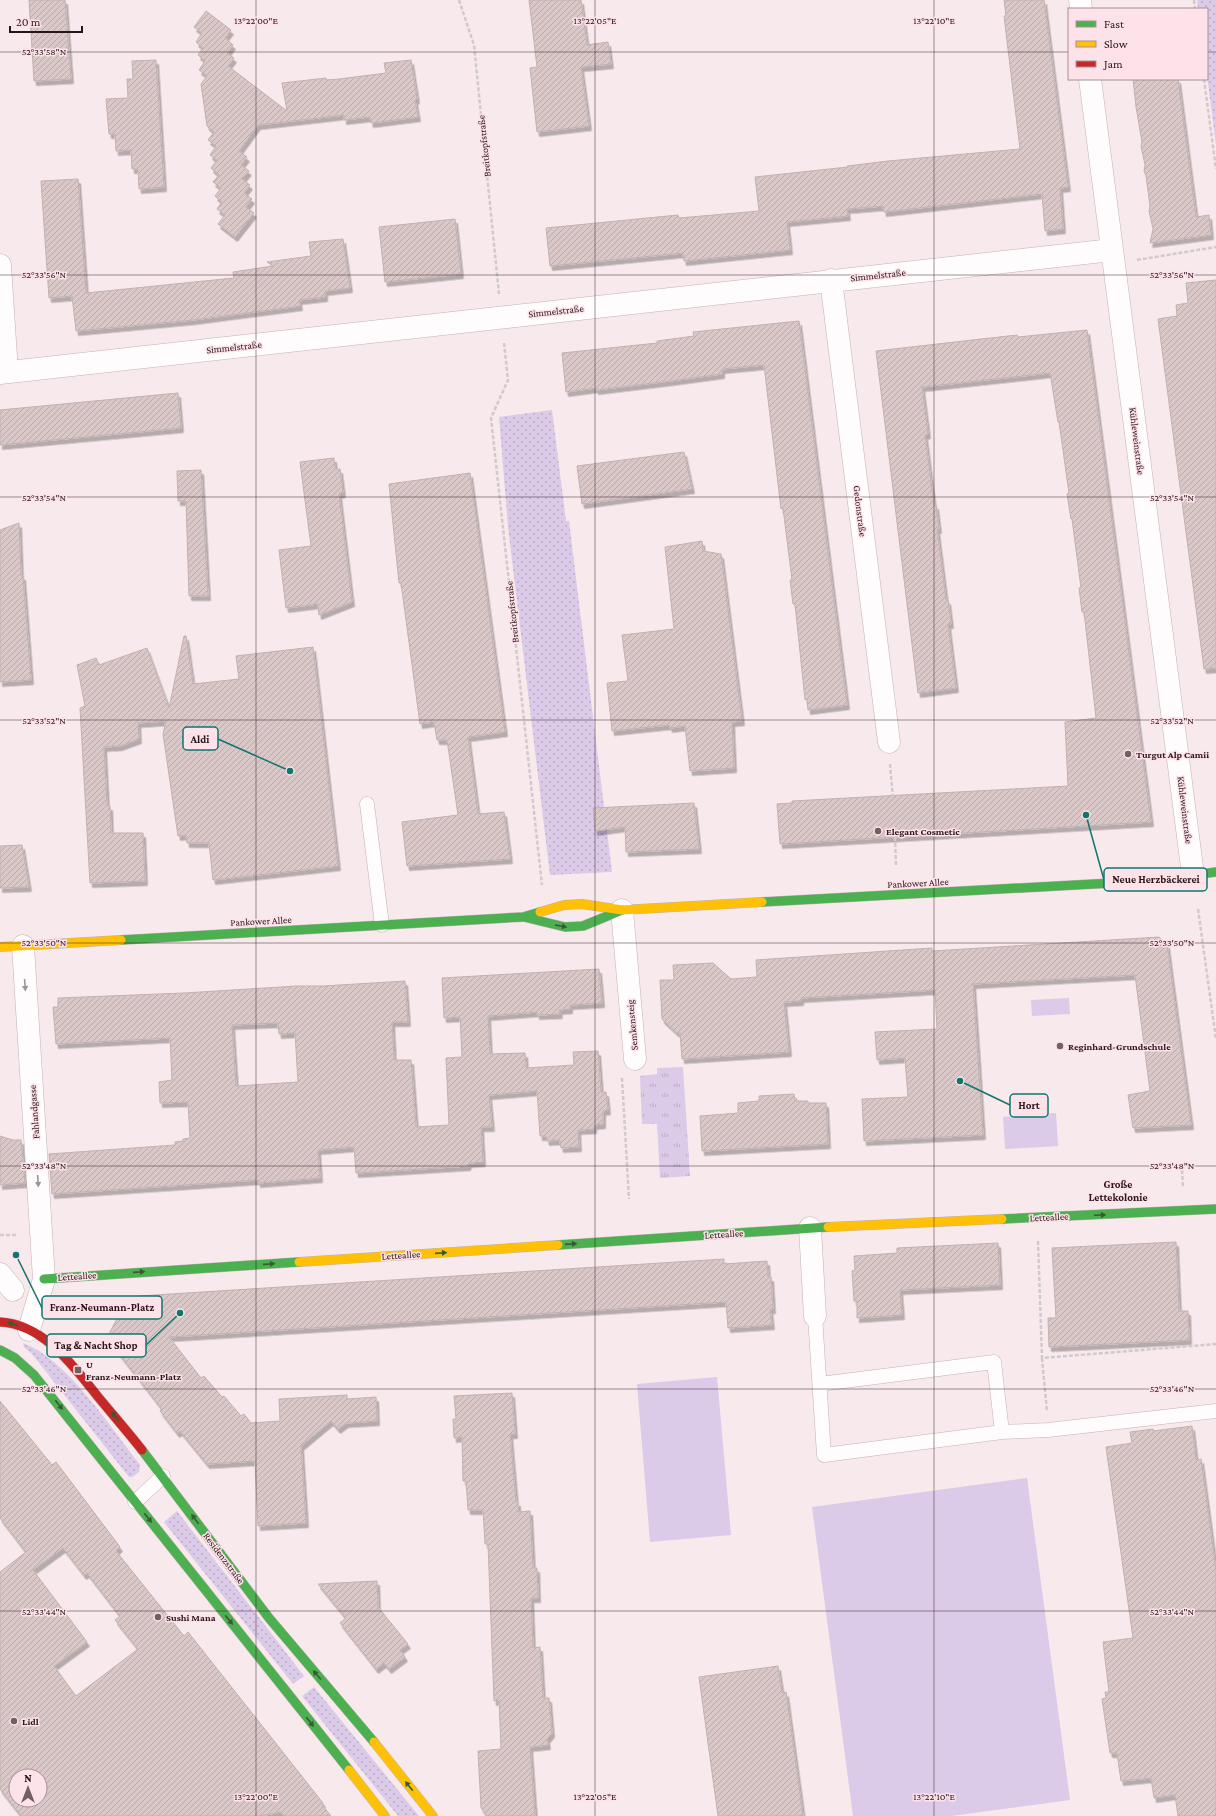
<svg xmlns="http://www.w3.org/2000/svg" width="1216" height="1816" font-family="'Crimson Pro',serif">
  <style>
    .grass { fill: url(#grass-dots) }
    .park { fill: url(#park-tufts) }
    .pitch { fill: #dbcae8 }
    .building { fill: url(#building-hatch); stroke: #c2b1b2; fill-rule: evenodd; filter: url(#shadow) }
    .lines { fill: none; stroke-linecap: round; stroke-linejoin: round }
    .lane-casing { stroke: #c2b2b6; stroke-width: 15 }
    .street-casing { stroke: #c2b2b6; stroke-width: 23 }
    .fast-casing { stroke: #c2b2b6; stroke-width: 10 }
    .slow-casing { stroke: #c2b2b6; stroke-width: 10 }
    .jam-casing { stroke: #c2b2b6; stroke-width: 10 }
    .path { stroke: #d1cacc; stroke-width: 2.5; stroke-dasharray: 4 2; stroke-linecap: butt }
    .lane { stroke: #fefcfc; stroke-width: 14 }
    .street { stroke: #fefcfc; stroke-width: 22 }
    .fast { stroke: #4caf50; stroke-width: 9 }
    .slow { stroke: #ffc107; stroke-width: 9 }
    .jam { stroke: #c62828; stroke-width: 9 }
    .oneway { fill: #395a32 }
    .oneway2 { fill: #9e9496 }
    .ticks { fill: none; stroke: #29141a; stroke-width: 1; stroke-opacity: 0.45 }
    .poi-dot { fill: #715f64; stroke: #fde3e9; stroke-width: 1.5 }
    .labels { text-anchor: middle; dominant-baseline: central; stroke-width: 3; stroke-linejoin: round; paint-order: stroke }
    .street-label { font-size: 10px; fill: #29141a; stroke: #fde3e9 }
    .poi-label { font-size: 10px; font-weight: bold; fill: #29141a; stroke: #fde3e9; text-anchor: start }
    .neighbourhood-label { font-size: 11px; font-weight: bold; fill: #29141a; stroke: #fde3e9 }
    .ticks-label { font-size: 10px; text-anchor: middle; fill: #29141a; stroke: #fde3e9; stroke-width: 3; stroke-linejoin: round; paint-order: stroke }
    .leader { fill: none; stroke: #0f766e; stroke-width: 1.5 }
    .callout-dot { fill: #0f766e; stroke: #fde3e9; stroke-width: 1.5 }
    .callout { fill: #fde3e9; stroke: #0f766e; stroke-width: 1.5 }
    .callout-label { font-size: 11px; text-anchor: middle; font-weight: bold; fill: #29141a }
  </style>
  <defs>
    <pattern id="grass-dots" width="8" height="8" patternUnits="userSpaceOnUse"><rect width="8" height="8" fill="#dbcae8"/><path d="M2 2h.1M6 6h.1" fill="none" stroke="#bcadc6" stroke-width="1.8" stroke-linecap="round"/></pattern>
    <pattern id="park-tufts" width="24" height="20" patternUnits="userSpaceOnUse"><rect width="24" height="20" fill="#dbcae8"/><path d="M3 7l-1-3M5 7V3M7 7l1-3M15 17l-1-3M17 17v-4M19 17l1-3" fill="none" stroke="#bcadc6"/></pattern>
    <pattern id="building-hatch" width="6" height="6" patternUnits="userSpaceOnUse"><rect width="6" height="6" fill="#dac7c8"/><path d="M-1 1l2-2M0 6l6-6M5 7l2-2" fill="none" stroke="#bbaaab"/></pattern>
    <filter id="shadow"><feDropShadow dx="2.5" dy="4.5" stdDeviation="0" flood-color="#0004"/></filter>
  </defs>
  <rect width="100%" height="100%" fill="#f7e9ec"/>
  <path class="grass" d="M 1197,0 L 1216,0 L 1216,145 L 1207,75 L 1207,9 L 1198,9 Z
    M 552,410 L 566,521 L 569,521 L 612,872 L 550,875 L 508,527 L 499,417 Z
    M 23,1343 C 68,1360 110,1427 140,1465 L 139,1472 L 132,1477 L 129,1477 L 32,1354 L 24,1347 Z
    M 177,1511 L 304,1676 L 293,1684 L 164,1522 Z
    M 314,1687 L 419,1816 L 398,1816 L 302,1696 Z"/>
  <path class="park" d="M 683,1067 L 690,1176 L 660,1178 L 657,1124 L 642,1124 L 640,1076 L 657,1074 L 657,1068 Z"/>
  <path class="pitch" d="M 1069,998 L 1070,1014 L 1032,1016 L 1031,1000 Z
    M 1056,1113 L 1058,1146 L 1005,1149 L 1003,1117 Z
    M 717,1377 L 731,1535 L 650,1542 L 637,1384 Z
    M 1027,1478 L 1070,1800 L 951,1816 L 853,1816 L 812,1507 Z"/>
  <path class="building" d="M 29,0 L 65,0 L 71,79 L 34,81 Z
    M 529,0 L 581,0 L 587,45 L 608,42 L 611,64 L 581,67 L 589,126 L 537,132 L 530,68 L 537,67 Z
    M 1004,0 L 1044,0 L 1068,187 L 1060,188 L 1063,229 L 1045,231 L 1042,194 L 884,212 L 883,206 L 847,209 L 848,216 L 787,222 L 790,250 L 684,261 L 683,253 L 550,266 L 546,228 L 678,215 L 679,218 L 759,211 L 755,177 L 848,167 L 847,166 L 888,161 L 1020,149 L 1004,16 L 1006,16 Z
    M 206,11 L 231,30 L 225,38 L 233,45 L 227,53 L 234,58 L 228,66 L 287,111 L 282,83 L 326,78 L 326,80 L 339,79 L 386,73 L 384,63 L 411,60 L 417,99 L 415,100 L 418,117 L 371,123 L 370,117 L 344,120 L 344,115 L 258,125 L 239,151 L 247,157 L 241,165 L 249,171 L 242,179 L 250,185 L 244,193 L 252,199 L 246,207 L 254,213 L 235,237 L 218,224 L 225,215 L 217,209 L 222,202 L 215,196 L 221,188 L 213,182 L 219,175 L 211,168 L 217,160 L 210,155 L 216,146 L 208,140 L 214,132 L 207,126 L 201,84 L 207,76 L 199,70 L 205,61 L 198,55 L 203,48 L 196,42 L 202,33 L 194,27 Z
    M 156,60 L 164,187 L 139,189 L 138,169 L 132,169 L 131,150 L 116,151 L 115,134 L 109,134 L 106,99 L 128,98 L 127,79 L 133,79 L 132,61 Z
    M 1133,79 L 1178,79 L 1196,217 L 1209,215 L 1211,235 L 1150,243 L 1153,229 L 1149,211 L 1150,206 L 1146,176 L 1144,171 L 1145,165 L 1141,146 L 1142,142 L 1136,107 Z
    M 78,179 L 86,293 L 234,278 L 233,272 L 273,266 L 267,262 L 311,256 L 309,242 L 343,239 L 350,288 L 325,291 L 325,297 L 299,300 L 300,306 L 193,320 L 76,331 L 72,296 L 49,298 L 41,181 Z
    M 455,219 L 461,274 L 385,282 L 379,227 Z
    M 1216,280 L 1216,668 L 1204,669 L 1158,319 L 1177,316 L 1176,305 L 1188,303 L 1186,283 Z
    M 799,321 L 847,705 L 808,710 L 807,699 L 805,700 L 795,604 L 793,604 L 790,580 L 792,580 L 783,508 L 781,509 L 764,365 L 722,369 L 722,374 L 670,381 L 596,390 L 596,388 L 566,392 L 562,353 L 657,343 L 657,341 L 694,336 L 693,332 Z
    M 1087,330 L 1151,822 L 780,844 L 777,804 L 792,803 L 792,801 L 1068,786 L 1065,722 L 1096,718 L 1084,612 L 1082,612 L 1079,588 L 1081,588 L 1072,519 L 1071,519 L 1067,494 L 1069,493 L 1059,422 L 1058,422 L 1050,373 L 922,387 L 928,434 L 925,435 L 934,505 L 936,505 L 939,529 L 937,529 L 946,600 L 948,600 L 951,624 L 948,624 L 956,688 L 918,693 L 876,351 L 981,339 L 1017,335 L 1018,337 Z
    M 178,393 L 181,428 L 0,445 L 0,410 Z
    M 684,452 L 692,489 L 582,504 L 577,466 Z
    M 334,458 L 335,469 L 340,469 L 343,493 L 339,494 L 352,602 L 319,615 L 318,604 L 286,608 L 279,550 L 311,546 L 300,462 Z
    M 201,470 L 208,596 L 189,596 L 186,501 L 178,501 L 177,471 Z
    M 470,473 L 505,732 L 468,737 L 478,814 L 504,812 L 510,859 L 407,866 L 402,822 L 458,815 L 447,740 L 437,740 L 434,722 L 420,724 L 401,583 L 399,583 L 389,484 Z
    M 19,523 L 21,576 L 23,576 L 31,680 L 0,682 L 0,530 Z
    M 702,541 L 703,551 L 721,554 L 742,721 L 732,722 L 734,768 L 690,771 L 685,726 L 670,728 L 669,725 L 612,731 L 607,683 L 628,681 L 622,635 L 674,629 L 665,547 Z
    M 184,636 L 186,636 L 193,684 L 239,679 L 236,656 L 313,647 L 338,866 L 213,880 L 209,843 L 187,843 L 186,835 L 178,836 L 163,734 L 166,721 L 138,723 L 139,739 L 120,746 L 104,747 L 107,806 L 110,806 L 111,833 L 143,833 L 145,881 L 90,883 L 80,708 L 85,706 L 77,665 L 96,658 L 99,665 L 147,648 L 169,708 Z
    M 694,803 L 699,849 L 626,852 L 625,827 L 595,831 L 593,808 Z
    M 22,845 L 29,887 L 0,888 L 0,846 Z
    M 1159,937 L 1167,944 L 1191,1125 L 1133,1128 L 1128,1095 L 1150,1091 L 1135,975 L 973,984 L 983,1135 L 864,1141 L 862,1099 L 908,1097 L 905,1058 L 877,1060 L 875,1032 L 937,1029 L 935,990 L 801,998 L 801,1001 L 784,1002 L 789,1052 L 682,1059 L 680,1033 L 677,1033 L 662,1019 L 660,980 L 674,980 L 673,965 L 713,963 L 731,979 L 757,977 L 756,960 L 932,948 L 932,951 Z
    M 599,969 L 602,1003 L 570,1005 L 570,1009 L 559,1010 L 560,1014 L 537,1015 L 537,1012 L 488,1016 L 490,1054 L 525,1053 L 526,1068 L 574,1065 L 573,1052 L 598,1051 L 601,1092 L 606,1092 L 608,1110 L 603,1111 L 603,1124 L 594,1125 L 594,1129 L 578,1130 L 579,1147 L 561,1148 L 560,1140 L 547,1141 L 546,1136 L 540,1136 L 537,1091 L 489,1095 L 492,1127 L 481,1127 L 483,1162 L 469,1163 L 468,1166 L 356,1173 L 354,1147 L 318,1150 L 320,1178 L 258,1183 L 258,1180 L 52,1194 L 49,1154 L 175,1145 L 175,1142 L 183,1141 L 183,1139 L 190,1138 L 188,1102 L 160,1103 L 159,1082 L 172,1080 L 170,1038 L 56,1044 L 53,1007 L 58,1007 L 58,998 L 184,993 L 297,986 L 323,986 L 405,981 L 408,1022 L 392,1022 L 394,1060 L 411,1060 L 416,1127 L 449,1125 L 446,1058 L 462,1057 L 460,1017 L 444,1018 L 442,978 ZM 278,1023 L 279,1034 L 295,1033 L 298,1082 L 236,1086 L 232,1025 Z
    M 794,1094 L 795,1101 L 808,1101 L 808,1103 L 826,1103 L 828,1144 L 702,1151 L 700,1116 L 738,1113 L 738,1103 L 759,1101 L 759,1096 Z
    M 0,1136 L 13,1140 L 21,1140 L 25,1183 L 0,1185 Z
    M 1176,1242 L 1179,1311 L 1188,1311 L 1189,1340 L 1049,1347 L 1048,1318 L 1056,1318 L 1052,1248 Z
    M 998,1243 L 1000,1285 L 900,1290 L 902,1315 L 857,1318 L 857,1301 L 854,1301 L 852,1271 L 855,1270 L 854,1256 L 897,1253 L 897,1248 Z
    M 724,1259 L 724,1264 L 767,1261 L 768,1277 L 771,1277 L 773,1309 L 770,1309 L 772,1325 L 728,1328 L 726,1302 L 169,1337 L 201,1378 L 204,1376 L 222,1397 L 224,1396 L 241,1416 L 244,1414 L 251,1423 L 280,1421 L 279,1399 L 347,1395 L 347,1399 L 376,1397 L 377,1421 L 346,1423 L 338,1429 L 331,1421 L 301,1446 L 306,1523 L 258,1526 L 255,1461 L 207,1464 L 180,1431 L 177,1433 L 160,1411 L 162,1409 L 113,1346 L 117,1338 L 109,1334 L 127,1299 L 135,1304 L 139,1296 Z
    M 512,1393 L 515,1434 L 510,1434 L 516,1502 L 518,1502 L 518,1512 L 530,1511 L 533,1568 L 537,1568 L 538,1598 L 531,1598 L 533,1648 L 540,1647 L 543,1698 L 549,1698 L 552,1733 L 547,1739 L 548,1745 L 530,1747 L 535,1816 L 487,1816 L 481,1808 L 478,1751 L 501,1749 L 499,1700 L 494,1701 L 488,1544 L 485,1544 L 483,1510 L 468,1510 L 466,1481 L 463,1481 L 462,1437 L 454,1438 L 453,1419 L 456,1419 L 454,1396 Z
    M 0,1401 L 52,1465 L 56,1462 L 120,1547 L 116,1551 L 184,1636 L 188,1632 L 323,1803 L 322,1805 L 331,1816 L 284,1816 L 281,1812 L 259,1816 L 21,1816 L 0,1789 L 0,1572 L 26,1552 L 0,1518 ZM 63,1548 L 84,1575 L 87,1573 L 120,1616 L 115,1620 L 138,1649 L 76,1696 L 54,1666 L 87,1642 L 33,1570 ZM 16,1776 L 40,1776 L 40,1800 L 16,1800 Z
    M 1192,1426 L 1196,1460 L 1201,1459 L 1216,1571 L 1216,1816 L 1178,1816 L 1175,1795 L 1154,1798 L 1151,1778 L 1121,1781 L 1117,1753 L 1110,1753 L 1102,1699 L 1106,1698 L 1105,1692 L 1109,1692 L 1103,1642 L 1133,1638 L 1106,1447 L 1132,1443 L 1130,1432 L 1153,1429 L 1153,1431 Z
    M 377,1581 L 378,1607 L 408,1644 L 400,1650 L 405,1657 L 389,1669 L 384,1663 L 376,1669 L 340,1623 L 346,1618 L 318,1584 Z
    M 778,1666 L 782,1693 L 786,1692 L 803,1816 L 718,1816 L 699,1677 Z"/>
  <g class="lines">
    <g class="lane-casing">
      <path id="lane" d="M 367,804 L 382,925
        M 815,1316 L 824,1455 L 1002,1432 L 1048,1430 L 1216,1411
        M 820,1384 L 994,1362 L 1002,1432
        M 135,1502 L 163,1476"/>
    </g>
    <g class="street-casing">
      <path id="street" d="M 1080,0 L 1081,9
        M 1090,79 L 1193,875
        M 0,265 L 7,372
        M 831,280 L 889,742
        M 0,373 L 1112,250
        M 622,910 L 635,1059
        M 23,946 L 44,1279 L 29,1330
        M 810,1228 L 815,1316
        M 0,1274 L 13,1290"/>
    </g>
    <g class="fast-casing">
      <path id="fast" d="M 762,902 L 1149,881 L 1216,872
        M 524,917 L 565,927 L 583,926 L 622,910
        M 121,940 L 523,917 L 540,912
        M 1002,1219 L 1216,1209
        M 558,1245 L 828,1227
        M 44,1279 L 299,1262
        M 0,1350 L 15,1358 L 34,1375 L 349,1770
        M 142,1450 L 269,1618 L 374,1742"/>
    </g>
    <g class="slow-casing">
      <path id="slow" d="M 540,912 L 564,905 L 582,904 L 622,910 L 762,902
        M 0,947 L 121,940
        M 828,1227 L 1002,1219
        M 299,1262 L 558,1245
        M 374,1742 L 433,1816
        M 349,1770 L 385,1816"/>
    </g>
    <g class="jam-casing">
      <path id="jam" d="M 0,1322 C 44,1324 74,1367 99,1398 C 113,1415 128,1432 142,1450"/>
    </g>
    <path class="path" d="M 459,0 L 474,45 L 499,294
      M 1194,0 L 1195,9
      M 1204,79 L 1216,169
      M 1137,260 L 1216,247
      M 504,343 L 508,380 L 491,418 L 542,885
      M 890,764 L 893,798
      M 895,837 L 896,865
      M 1198,909 L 1216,1039
      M 622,1078 L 629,1199
      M 1182,1170 L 1183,1187
      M 0,1235 L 17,1235
      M 1038,1241 L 1042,1358 L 1216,1344
      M 1042,1358 L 1047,1412"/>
    <use href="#lane" class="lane"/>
    <use href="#street" class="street"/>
    <use href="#fast" class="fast"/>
    <use href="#slow" class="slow"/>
    <use href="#jam" class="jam"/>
  </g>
  <defs><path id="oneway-solid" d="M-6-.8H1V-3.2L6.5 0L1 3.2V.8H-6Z"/></defs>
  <g class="oneway">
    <use href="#oneway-solid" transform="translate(561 926) rotate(10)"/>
    <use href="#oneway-solid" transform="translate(1100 1215) rotate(-3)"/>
    <use href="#oneway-solid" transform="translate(571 1244) rotate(-4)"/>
    <use href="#oneway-solid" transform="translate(441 1253) rotate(-4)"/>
    <use href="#oneway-solid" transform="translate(269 1264) rotate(-4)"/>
    <use href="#oneway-solid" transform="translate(139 1272) rotate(-4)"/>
    <use href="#oneway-solid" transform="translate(13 1324) rotate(-161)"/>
    <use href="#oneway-solid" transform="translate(59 1405) rotate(52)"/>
    <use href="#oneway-solid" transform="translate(115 1416) rotate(-129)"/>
    <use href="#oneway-solid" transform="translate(148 1518) rotate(52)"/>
    <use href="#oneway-solid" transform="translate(195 1519) rotate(-126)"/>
    <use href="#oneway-solid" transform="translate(229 1620) rotate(51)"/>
    <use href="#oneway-solid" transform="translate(317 1675) rotate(-131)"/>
    <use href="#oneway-solid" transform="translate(310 1722) rotate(52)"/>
    <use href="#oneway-solid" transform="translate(409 1786) rotate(-129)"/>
  </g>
  <g class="oneway2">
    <use href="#oneway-solid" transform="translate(25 985) rotate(86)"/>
    <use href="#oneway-solid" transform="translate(38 1181) rotate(86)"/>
  </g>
  <path class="ticks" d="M 256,0 L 256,1816M 595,0 L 595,1816M 934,0 L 934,1816M 0,52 L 1069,52M 1207,52 L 1216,52M 0,275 L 1216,275M 0,497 L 1216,497M 0,720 L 1216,720M 0,943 L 1216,943M 0,1166 L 1216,1166M 0,1389 L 1216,1389M 0,1611 L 1216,1611"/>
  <g class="poi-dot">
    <circle cx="1128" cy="754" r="4"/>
    <circle cx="878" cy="831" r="4"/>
    <circle cx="1060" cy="1046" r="4"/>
    <rect x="74" y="1366" width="8" height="8" rx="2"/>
    <circle cx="158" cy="1617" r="4"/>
    <circle cx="14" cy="1721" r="4"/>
  </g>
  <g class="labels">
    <g class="street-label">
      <text transform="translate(484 146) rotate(-96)">Breitkopfstraße</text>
      <text transform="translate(878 275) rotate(-6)">Simmelstraße</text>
      <text transform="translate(556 311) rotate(-6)">Simmelstraße</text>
      <text transform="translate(234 347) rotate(-6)">Simmelstraße</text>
      <text transform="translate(1137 441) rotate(83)">Kühleweinstraße</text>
      <text transform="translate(860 511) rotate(83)">Gedonstraße</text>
      <text transform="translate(512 612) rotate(-96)">Breitkopfstraße</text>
      <text transform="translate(1185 810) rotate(83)">Kühleweinstraße</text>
      <text transform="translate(918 883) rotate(-3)">Pankower Allee</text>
      <text transform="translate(261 921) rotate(-3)">Pankower Allee</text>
      <text transform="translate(632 1025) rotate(-95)">Semkensteig</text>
      <text transform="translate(34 1112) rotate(-94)">Fahlandgasse</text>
      <text transform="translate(1049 1217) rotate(-3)">Letteallee</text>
      <text transform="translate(724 1234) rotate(-4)">Letteallee</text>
      <text transform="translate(401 1255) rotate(-4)">Letteallee</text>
      <text transform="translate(77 1276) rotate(-4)">Letteallee</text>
      <text transform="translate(224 1558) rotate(53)">Residenzstraße</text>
    </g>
    <g class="poi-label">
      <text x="1136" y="754">Turgut Alp Camii</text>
      <text x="886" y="831">Elegant Cosmetic</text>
      <text x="1068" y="1046">Reginhard-Grundschule</text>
      <text x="86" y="1364">U<tspan x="86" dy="12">Franz-Neumann-Platz</tspan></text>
      <text x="166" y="1617">Sushi Mana</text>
      <text x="22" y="1721">Lidl</text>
    </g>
    <g class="neighbourhood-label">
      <text x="1118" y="1184">Große<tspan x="1118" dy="13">Lettekolonie</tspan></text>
    </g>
  </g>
  <g class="ticks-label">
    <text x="256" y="24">13°22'00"E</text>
    <text x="595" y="24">13°22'05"E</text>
    <text x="934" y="24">13°22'10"E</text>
    <text x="44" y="55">52°33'58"N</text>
    <text x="44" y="278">52°33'56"N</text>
    <text x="1172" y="278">52°33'56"N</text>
    <text x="44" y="501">52°33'54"N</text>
    <text x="1172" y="501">52°33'54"N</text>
    <text x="44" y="724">52°33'52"N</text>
    <text x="1172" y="724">52°33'52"N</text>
    <text x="44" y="946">52°33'50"N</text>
    <text x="1172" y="946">52°33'50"N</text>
    <text x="44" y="1169">52°33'48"N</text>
    <text x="1172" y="1169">52°33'48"N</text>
    <text x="44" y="1392">52°33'46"N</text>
    <text x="1172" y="1392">52°33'46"N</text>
    <text x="44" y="1615">52°33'44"N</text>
    <text x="1172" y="1615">52°33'44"N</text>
    <text x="256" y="1800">13°22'00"E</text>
    <text x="595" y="1800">13°22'05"E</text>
    <text x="934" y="1800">13°22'10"E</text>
  </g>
  <path class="leader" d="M290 771L218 739M1086 815L1104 880M960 1081L1010 1105M16 1255L42 1308M180 1313L146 1345"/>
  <g class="callout-dot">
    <circle cx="290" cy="771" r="4"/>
    <circle cx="1086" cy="815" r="4"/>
    <circle cx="960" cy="1081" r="4"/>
    <circle cx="16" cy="1255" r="4"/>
    <circle cx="180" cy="1313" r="4"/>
  </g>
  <g class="callout">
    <rect x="183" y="727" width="35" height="23" rx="4"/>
    <rect x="1104" y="868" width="103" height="23" rx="4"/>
    <rect x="1010" y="1094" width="38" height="23" rx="4"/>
    <rect x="42" y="1296" width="120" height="23" rx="4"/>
    <rect x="47" y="1334" width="99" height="23" rx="4"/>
  </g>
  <g class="callout-label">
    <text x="200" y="743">Aldi</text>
    <text x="1156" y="883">Neue Herzbäckerei</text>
    <text x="1029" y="1109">Hort</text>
    <text x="102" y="1311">Franz-Neumann-Platz</text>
    <text x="96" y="1349">Tag &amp; Nacht Shop</text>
  </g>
  <rect x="1068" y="8" width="140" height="72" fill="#fde3e9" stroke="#a89096"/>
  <rect x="1076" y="21" width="20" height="6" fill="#4caf50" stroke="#a89096"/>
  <text x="1104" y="28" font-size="12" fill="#29141a">Fast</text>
  <rect x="1076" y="41" width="20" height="6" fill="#ffc107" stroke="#a89096"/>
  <text x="1104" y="48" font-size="12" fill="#29141a">Slow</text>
  <rect x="1076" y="61" width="20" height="6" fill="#c62828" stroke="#a89096"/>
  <text x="1104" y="68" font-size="12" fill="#29141a">Jam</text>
  <g transform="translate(28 1788)"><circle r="19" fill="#fde3e9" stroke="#a89096"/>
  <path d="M0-3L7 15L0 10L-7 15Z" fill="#715f64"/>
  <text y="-6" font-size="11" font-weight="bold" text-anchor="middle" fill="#29141a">N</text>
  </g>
  <path d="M10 26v6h72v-6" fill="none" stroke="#29141a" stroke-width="2"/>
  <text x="16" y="26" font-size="12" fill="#29141a" stroke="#fde3e9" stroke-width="3" paint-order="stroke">20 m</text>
</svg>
